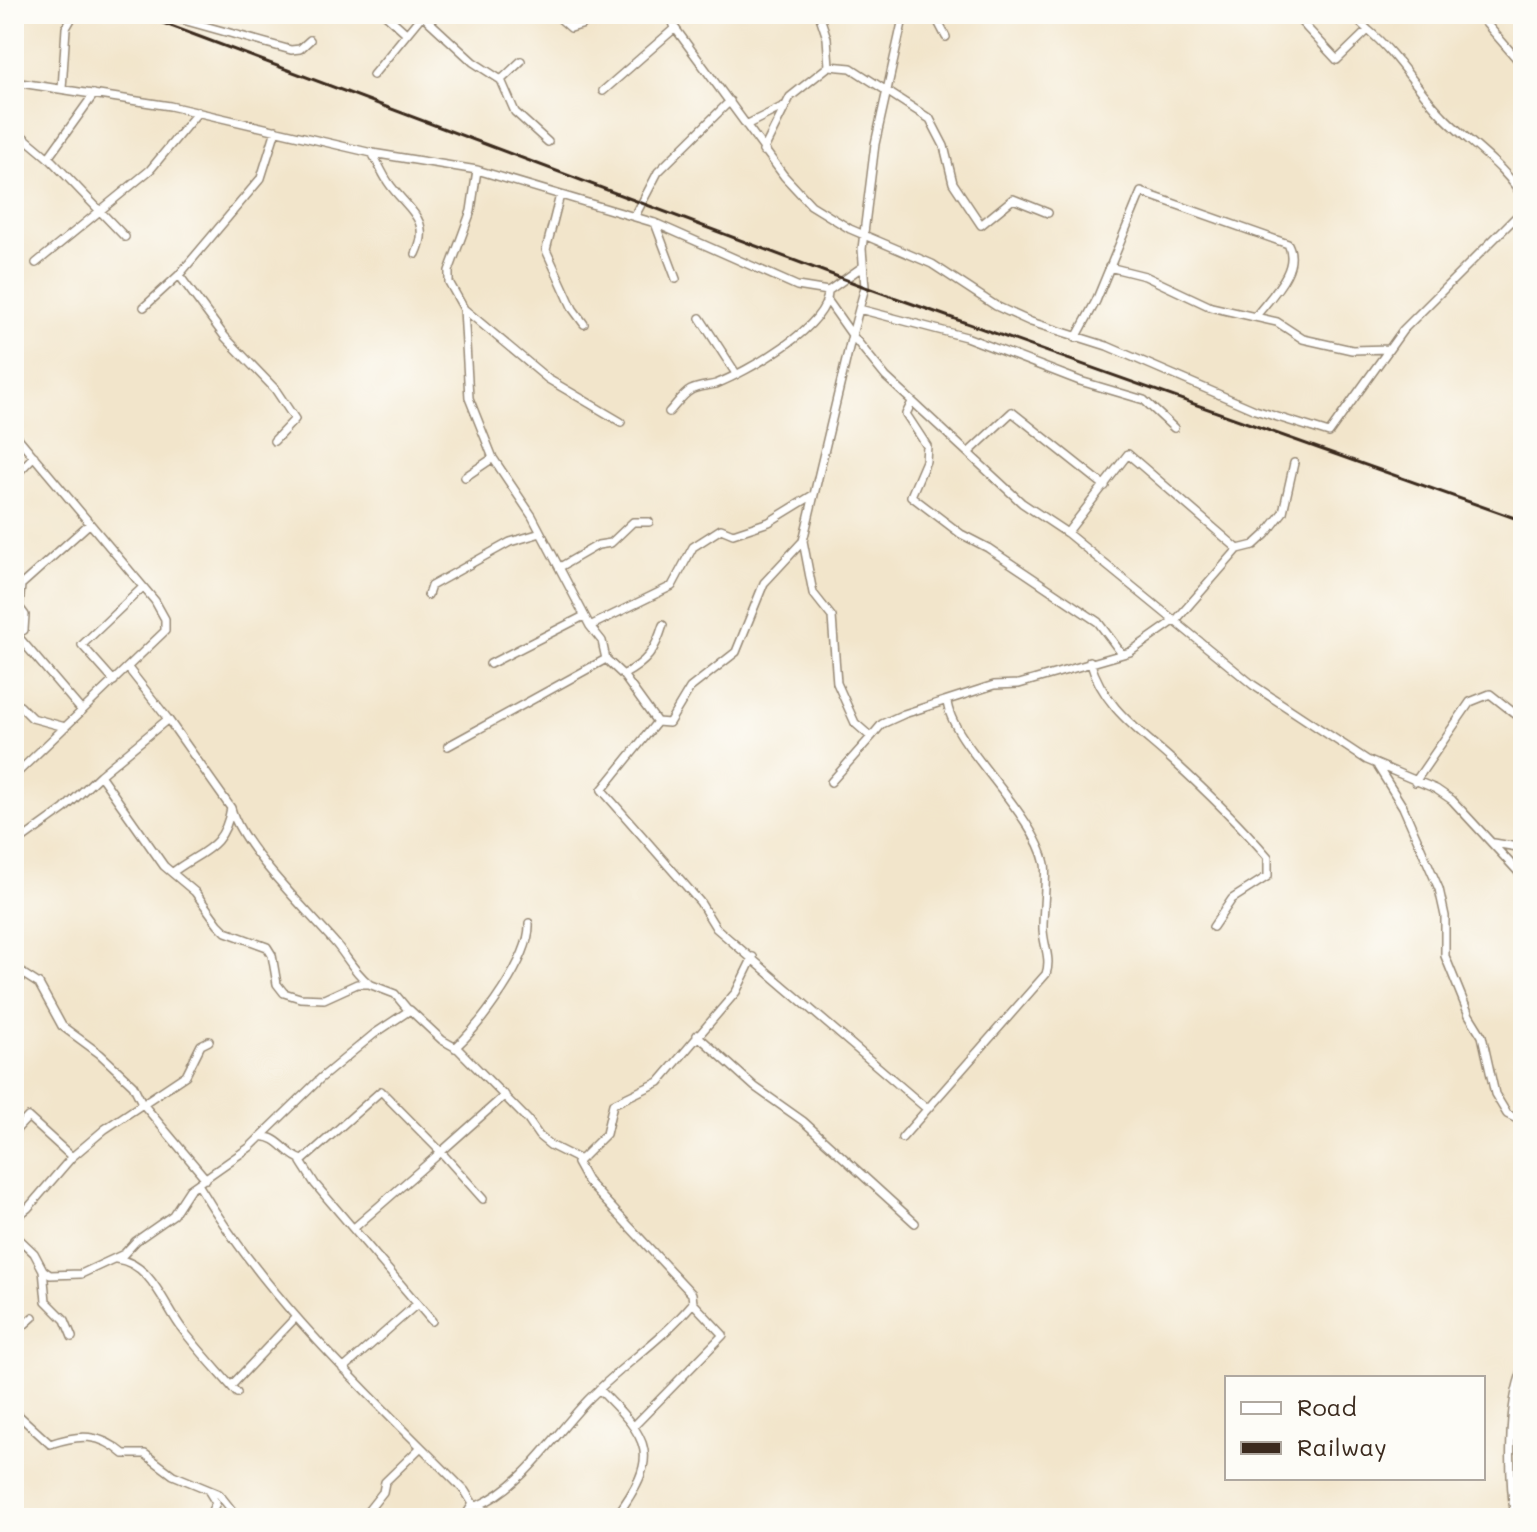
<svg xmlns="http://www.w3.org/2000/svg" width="1537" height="1532" font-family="Mali,sans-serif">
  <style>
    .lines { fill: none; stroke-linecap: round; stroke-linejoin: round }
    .street-casing { stroke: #968874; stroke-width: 10 }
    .street { stroke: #fff; stroke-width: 7 }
    .rail { stroke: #3b2a1e; stroke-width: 3 }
  </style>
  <rect width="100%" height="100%" fill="#fdfcf7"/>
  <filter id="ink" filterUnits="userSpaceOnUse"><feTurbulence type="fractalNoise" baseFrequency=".0125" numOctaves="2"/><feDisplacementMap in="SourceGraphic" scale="16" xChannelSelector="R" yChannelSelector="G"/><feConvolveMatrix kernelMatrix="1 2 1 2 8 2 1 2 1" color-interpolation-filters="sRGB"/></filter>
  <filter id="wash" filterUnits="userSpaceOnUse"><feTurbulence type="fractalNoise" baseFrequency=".006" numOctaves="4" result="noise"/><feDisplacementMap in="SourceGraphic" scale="32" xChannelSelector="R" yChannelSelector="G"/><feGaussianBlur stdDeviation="1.8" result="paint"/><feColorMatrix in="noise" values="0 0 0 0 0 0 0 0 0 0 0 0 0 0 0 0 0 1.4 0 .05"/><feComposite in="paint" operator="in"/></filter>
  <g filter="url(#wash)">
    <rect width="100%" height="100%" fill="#f2e5cb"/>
  </g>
  <g filter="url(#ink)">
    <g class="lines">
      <g class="street-casing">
        <path id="street" d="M 84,14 L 101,14
          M 165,14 L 183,20 L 190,14
          M 385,14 L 405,32
          M 555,14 L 571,28 L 581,25 L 593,14
          M 670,14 L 675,28 L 784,176 L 811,205 L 850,229 L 932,264 L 996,306 L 1031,322 L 1107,346 L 1255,410 L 1329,433 L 1403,330 L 1523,210
          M 819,14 L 827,38 L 829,66 L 851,68 L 930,119 L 944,146 L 953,183 L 981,225 L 1013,199 L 1048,213
          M 904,14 L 875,144 L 862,249 L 865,287 L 852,335 L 886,377 L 1022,503 L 1067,533 L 1253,685 L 1367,760 L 1436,789 L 1452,800 L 1523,877
          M 934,14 L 946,37
          M 1294,14 L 1337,60 L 1368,30 L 1351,14
          M 1478,14 L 1523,66
          M 422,15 L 473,62 L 501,80 L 515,112 L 548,142
          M 183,20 L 291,50 L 300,49 L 310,40
          M 1368,30 C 1396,53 1416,88 1442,115 C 1465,140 1510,169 1523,199
          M 373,75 L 423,14
          M 501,80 L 521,61
          M 14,82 L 170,106 L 372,153 L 477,170 L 655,223 L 797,286 L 828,291
          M 62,89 L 66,28 L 74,14
          M 603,91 L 675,28
          M 746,125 L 786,105
          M 14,129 L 52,161 L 125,237
          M 763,151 L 790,97 L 829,66
          M 372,153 C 378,163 382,173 388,182 C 406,209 433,218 416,254
          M 48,158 L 94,94
          M 477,170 L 471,211 L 449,271 L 449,282 L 464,309 L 469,398 L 493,458 L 532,516 L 590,626 L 602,641 L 606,659 L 623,675 L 657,722 L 602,790 L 700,902 L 716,928 L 927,1109
          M 560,195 L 546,250 L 573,309 L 584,324
          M 635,216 L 658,172 L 730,101
          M 655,223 L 676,279
          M 36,263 L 150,170 L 198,112
          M 1109,267 L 1145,276 L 1211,307 L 1277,322 L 1303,339 L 1352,350 L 1389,349
          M 144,307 L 179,275
          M 464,309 L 548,379 L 621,422
          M 859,309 L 966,337 L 1080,381 L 1144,400 L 1174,428
          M 700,318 L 735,372
          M 1076,338 L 1096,301 L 1141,192 L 1288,244 C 1301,269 1271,296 1256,316
          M 912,402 L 906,414 L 927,446 L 926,461 L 911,496 L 961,534 L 988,548 L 1098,622 L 1122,654
          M 669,412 C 675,406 683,394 691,390 C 698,386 708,386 716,384 C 746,372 829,327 828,291 L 862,267
          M 14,433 L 155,601 L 165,619 L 165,631 L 14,776
          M 274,441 L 295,419 L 275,389 L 225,337 L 179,275 L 261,178 L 276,130
          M 968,453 L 1012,412 L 1105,486
          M 14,477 L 34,456
          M 465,477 L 493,458
          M 1067,533 L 1128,454 L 1238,549
          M 803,541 L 813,593 L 832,617 L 837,683 L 855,723 L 871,737 L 882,724 L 904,714 L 994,685 L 1019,684 L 1130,652 L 1177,619 L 1238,549 L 1254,545 L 1266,534 L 1283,512 L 1294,463
          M 560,567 L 598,545 L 611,543 L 633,522 L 649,522
          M 428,595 L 431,586 L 510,542 L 541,533
          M 590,626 L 672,586 L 693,547 L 721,529 L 733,534 L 769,522 L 813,495
          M 16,634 L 82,711
          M 14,635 L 24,630 L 25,615 L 19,607 L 21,585 L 89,524
          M 1090,661 C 1103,707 1139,730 1172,760 C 1205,790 1239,823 1268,857 L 1268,876 L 1232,899 L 1213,927
          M 490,664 L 584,616
          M 128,668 L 168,719 L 100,775 L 164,866 L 195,892 L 218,924 L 226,932 L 267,947 L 272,955 L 277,984 L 284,993 L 300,998 L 324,999 L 357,984 L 369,984 L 395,994 L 409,1011
          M 623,675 C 647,662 655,651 663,625
          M 114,681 L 82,645 L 143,587
          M 14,706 L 20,706 L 32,718 L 65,727
          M 168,719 L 231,808 C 224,849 203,850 173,872
          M 657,722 L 669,723 L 690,688 L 736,652 L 764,583 L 803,541 L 852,335 L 828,301
          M 448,746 L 606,659
          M 1378,767 L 1403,807 L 1439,889 L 1445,916 L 1445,956 L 1469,1015 L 1482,1036 L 1495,1094 L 1507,1114 L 1523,1122
          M 831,782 L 871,737
          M 1415,782 L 1470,702 L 1490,694 L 1523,720
          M 231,808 C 241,847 309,912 337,945 C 349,960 353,970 368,983
          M 1494,843 L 1523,848
          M 14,845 L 64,809 L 100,775
          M 14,968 L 39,984 L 62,1026 L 100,1054 L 133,1085 L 142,1103 L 206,1179
          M 697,1035 L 755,1087 L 803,1121 L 915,1223
          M 455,1048 C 481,1024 531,958 529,923
          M 14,1132 L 28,1117 L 72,1157 L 28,1208 L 14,1219
          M 260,1137 C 280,1135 286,1156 303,1160
          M 902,1138 L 1046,974 C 1052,957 1042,943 1043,926 C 1043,913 1047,873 1045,864 C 1034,812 950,742 947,701
          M 72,1157 L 105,1129 L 186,1075 L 201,1045 L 209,1041
          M 198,1184 C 268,1302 369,1394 465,1491 L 473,1504 L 501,1518
          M 483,1199 L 441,1152 L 505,1095
          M 354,1228 L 441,1152 L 381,1091 L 301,1162 L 315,1184 L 432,1321
          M 14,1234 L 34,1253 L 43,1270 L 46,1301 L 65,1320 L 72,1337
          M 116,1259 C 152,1263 164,1306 183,1330 C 200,1352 219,1372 237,1393
          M 43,1270 L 50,1275 L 81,1274 L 124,1254 L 136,1241 L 173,1215 L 190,1189 L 250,1147 L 321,1078 L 374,1034 L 410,1010 L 442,1040 L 458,1049 L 528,1120 L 539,1136 L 550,1145 L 580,1160
          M 14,1334 L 33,1317
          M 343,1369 L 417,1304
          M 231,1386 L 295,1318
          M 599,1389 C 651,1441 661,1455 615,1518
          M 14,1411 L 50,1444 C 79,1434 100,1433 124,1454 L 145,1454 L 173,1475 L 219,1494 L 238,1518
          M 635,1425 L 723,1335 L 693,1303
          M 208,1490 L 216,1503 L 208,1518
          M 477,1506 C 525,1485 553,1436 588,1400 C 622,1365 662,1340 693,1303 L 692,1294 L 587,1181 L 577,1163 L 606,1134 L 613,1104 L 659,1082 L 736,992 L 753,957
          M 368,1511 L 383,1492 L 385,1482 L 421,1447
          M 464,1518 L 473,1504
          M 1515,1518 C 1509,1478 1507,1405 1523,1369"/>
      </g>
      <use href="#street" class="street"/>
      <path class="rail" d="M 139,14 L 865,287 L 1523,521"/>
    </g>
  </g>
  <rect width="1537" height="1532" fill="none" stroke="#fdfcf7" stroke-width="48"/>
  <rect x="1225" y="1376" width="260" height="104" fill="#fdfcf7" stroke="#afa8a0" stroke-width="2"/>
  <rect x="1241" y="1402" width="40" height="12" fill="#ffffff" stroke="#afa8a0" stroke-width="2"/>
  <text x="1297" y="1416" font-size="24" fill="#3b2a1e">Road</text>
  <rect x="1241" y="1442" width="40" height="12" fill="#3b2a1e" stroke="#afa8a0" stroke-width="2"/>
  <text x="1297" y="1456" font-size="24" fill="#3b2a1e">Railway</text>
</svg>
